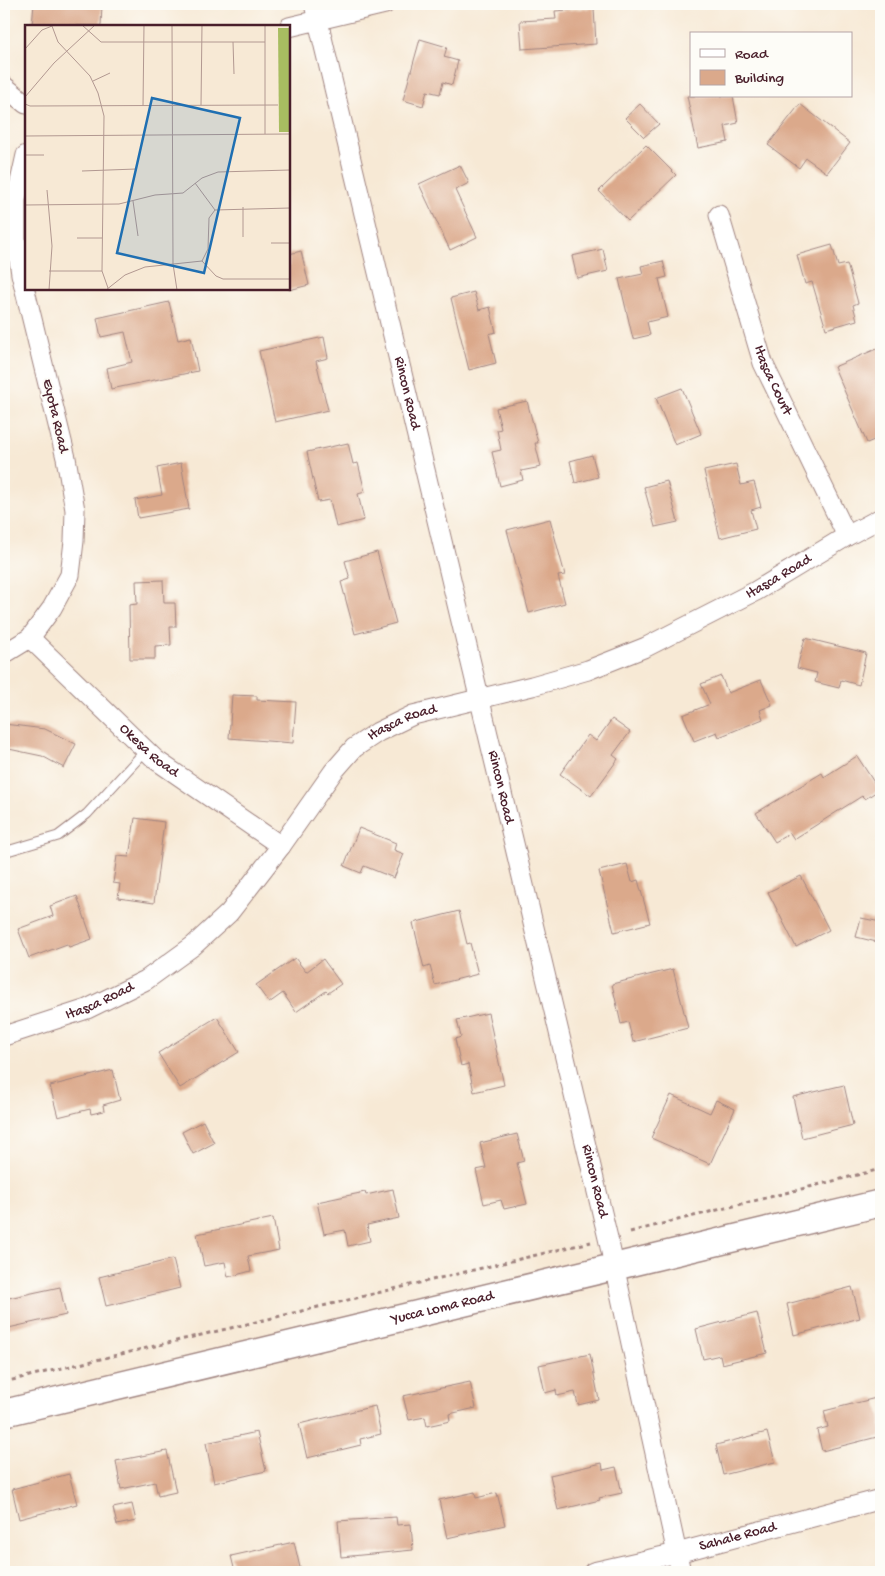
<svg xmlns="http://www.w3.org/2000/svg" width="885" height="1576" font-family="'Gochi Hand',sans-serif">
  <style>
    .building { fill: #dba98b }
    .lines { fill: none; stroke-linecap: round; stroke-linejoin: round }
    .service-casing { stroke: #a08480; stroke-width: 11 }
    .minor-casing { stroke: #a08480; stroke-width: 21 }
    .secondary-casing { stroke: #a08480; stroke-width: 29 }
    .path { stroke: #a08480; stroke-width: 3; stroke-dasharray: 4 4; stroke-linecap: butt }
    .service { stroke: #fff; stroke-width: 9 }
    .minor { stroke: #fff; stroke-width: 19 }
    .secondary { stroke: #fff; stroke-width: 26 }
    .labels { text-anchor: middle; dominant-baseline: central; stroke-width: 4; stroke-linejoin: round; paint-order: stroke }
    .street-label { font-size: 15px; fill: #4a1f2b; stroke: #fdfcf7 }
    .inset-road { fill: none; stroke: #b29891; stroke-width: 1 }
    .view { fill: #1f6fb2; fill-opacity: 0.15; stroke: #1f6fb2; stroke-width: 2.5 }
    .inset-edge { fill: none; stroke: #4a1f2b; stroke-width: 2.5 }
  </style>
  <rect width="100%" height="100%" fill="#fdfcf7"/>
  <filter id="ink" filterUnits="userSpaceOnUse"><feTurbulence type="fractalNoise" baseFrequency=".02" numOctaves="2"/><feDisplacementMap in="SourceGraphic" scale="10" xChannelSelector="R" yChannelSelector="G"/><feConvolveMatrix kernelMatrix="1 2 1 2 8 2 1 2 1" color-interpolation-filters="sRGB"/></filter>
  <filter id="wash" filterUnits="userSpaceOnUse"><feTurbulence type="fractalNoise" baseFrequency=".0096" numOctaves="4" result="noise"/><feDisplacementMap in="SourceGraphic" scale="20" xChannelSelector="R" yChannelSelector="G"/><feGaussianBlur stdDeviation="1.12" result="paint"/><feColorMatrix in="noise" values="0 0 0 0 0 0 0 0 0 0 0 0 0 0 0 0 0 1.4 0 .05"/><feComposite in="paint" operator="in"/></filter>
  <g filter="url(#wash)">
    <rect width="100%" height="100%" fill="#f7e9d5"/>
    <g id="blocks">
      <path class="building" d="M 34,4 L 102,4 L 101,26 L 60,25 L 60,26 L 32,26 Z
        M 594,8 L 596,44 L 522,49 L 520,21 L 556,19 L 555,11 Z
        M 420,39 L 447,47 L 444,57 L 458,61 L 452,85 L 443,82 L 440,94 L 427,91 L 423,106 L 403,100 Z
        M 687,96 L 733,96 L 738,123 L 725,126 L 728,142 L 698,148 Z
        M 640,104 L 659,124 L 644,137 L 625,118 Z
        M 800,104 L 850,143 L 827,173 L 806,158 L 799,168 L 768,145 Z
        M 646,145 L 676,175 L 628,221 L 599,191 Z
        M 460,165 L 469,183 L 455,190 L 477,237 L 450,250 L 419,184 Z
        M 832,245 L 838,266 L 847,264 L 858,303 L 853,305 L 857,320 L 826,329 L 812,282 L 805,284 L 797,255 Z
        M 603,249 L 608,271 L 577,278 L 572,256 Z
        M 301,251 L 309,285 L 289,290 L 289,254 Z
        M 663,261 L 667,277 L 659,279 L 668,317 L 647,322 L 650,335 L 633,339 L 619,279 L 643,274 L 641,266 Z
        M 474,292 L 479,310 L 490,307 L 496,332 L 489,334 L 496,363 L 469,370 L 451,298 Z
        M 169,302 L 178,340 L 191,337 L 198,371 L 111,389 L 107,368 L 132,362 L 125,332 L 101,337 L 97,318 Z
        M 324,337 L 328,358 L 316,361 L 328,410 L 275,422 L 259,351 Z
        M 881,347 L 881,437 L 867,443 L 834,367 Z
        M 682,388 L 701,434 L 675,445 L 656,398 Z
        M 527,401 L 538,443 L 535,443 L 541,467 L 521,471 L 523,480 L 500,486 L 492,452 L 501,450 L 497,430 L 501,429 L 496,408 Z
        M 348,443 L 353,464 L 358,463 L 365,492 L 358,494 L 364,520 L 336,527 L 330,500 L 318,502 L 307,452 Z
        M 592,455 L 598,477 L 575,483 L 570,461 Z
        M 181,463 L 189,509 L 138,518 L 135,500 L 162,495 L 157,468 Z
        M 736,464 L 741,485 L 754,482 L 761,507 L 751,510 L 756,529 L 720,538 L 704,471 Z
        M 667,481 L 678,522 L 655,527 L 644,487 Z
        M 550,519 L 565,575 L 558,576 L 565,603 L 529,613 L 507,530 Z
        M 377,552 L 396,623 L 355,634 L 341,582 L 350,579 L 345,561 Z
        M 163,580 L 164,603 L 175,603 L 176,627 L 170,627 L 171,645 L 155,646 L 155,659 L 130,659 L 129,605 L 137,604 L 136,581 Z
        M 805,638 L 866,653 L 859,685 L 841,680 L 839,688 L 815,682 L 817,673 L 797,668 Z
        M 721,676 L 728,693 L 761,680 L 772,705 L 760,710 L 763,719 L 719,737 L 717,732 L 694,741 L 683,715 L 710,704 L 701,684 Z
        M 232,695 L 257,696 L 257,700 L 296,702 L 293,743 L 229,738 Z
        M 612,719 L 630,732 L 613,755 L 618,759 L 591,796 L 560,774 L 588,735 L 596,741 Z
        M 4,724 L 45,729 L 76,744 L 64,768 L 42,756 L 4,748 Z
        M 857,756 L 879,790 L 865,799 L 862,796 L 794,839 L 790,833 L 775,842 L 756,813 L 822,773 L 824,777 Z
        M 135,818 L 164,822 L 154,903 L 118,898 L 120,884 L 113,883 L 117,856 L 129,857 Z
        M 359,828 L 396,843 L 394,850 L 404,854 L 394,878 L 364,866 L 361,873 L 344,866 Z
        M 627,864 L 632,882 L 638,880 L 650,923 L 614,932 L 599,871 Z
        M 801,876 L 829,930 L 796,947 L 768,892 Z
        M 77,896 L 92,939 L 69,947 L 67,944 L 29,958 L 18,929 L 53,916 L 50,906 Z
        M 459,911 L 467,944 L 470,943 L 478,974 L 435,985 L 430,966 L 424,968 L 413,923 Z
        M 861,918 L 881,922 L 881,943 L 856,937 Z
        M 295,958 L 306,972 L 323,959 L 341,984 L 328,993 L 326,991 L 296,1012 L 283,993 L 269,1003 L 256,985 Z
        M 673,969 L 688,1028 L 633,1042 L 628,1022 L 621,1024 L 612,984 Z
        M 488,1013 L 504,1085 L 474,1092 L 468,1064 L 461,1066 L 455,1039 L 461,1037 L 457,1020 Z
        M 217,1017 L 239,1052 L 180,1088 L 158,1053 Z
        M 113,1070 L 120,1100 L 103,1105 L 104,1111 L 91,1114 L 90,1109 L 58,1117 L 50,1086 Z
        M 844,1085 L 853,1125 L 802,1138 L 793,1097 Z
        M 671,1095 L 710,1113 L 716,1100 L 735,1109 L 710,1164 L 651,1138 Z
        M 203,1121 L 214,1143 L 193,1154 L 182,1132 Z
        M 517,1134 L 524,1161 L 517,1163 L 527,1204 L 504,1209 L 501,1200 L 484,1204 L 476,1170 L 486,1168 L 480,1143 Z
        M 393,1189 L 399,1218 L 367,1225 L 370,1241 L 348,1246 L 345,1230 L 324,1234 L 317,1202 L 365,1192 L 366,1195 Z
        M 273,1218 L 279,1250 L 248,1256 L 251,1271 L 228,1277 L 225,1262 L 204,1266 L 197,1234 Z
        M 173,1259 L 180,1288 L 106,1306 L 99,1277 Z
        M 60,1287 L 66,1315 L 4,1329 L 4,1299 Z
        M 852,1287 L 860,1318 L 794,1335 L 787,1304 Z
        M 757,1313 L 767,1353 L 722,1364 L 720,1355 L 703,1359 L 696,1329 Z
        M 590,1354 L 599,1400 L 578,1405 L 575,1392 L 557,1396 L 556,1390 L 545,1393 L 539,1365 Z
        M 470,1382 L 476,1408 L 449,1414 L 450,1421 L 427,1426 L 425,1417 L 409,1420 L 403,1396 Z
        M 876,1398 L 881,1420 L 881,1436 L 822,1451 L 817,1430 L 828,1427 L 824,1411 Z
        M 375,1406 L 381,1434 L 360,1439 L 361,1445 L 307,1458 L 299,1424 Z
        M 257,1432 L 266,1471 L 214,1483 L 206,1443 Z
        M 767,1432 L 775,1462 L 723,1475 L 716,1445 Z
        M 167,1451 L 176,1492 L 158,1496 L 155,1482 L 121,1489 L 116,1461 Z
        M 602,1463 L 603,1470 L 616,1467 L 622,1493 L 599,1498 L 600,1500 L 558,1510 L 550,1475 Z
        M 69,1474 L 77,1504 L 19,1519 L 12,1489 Z
        M 475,1492 L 476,1498 L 497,1493 L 505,1525 L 447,1538 L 439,1500 Z
        M 132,1504 L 136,1521 L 117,1525 L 113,1508 Z
        M 396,1517 L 397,1525 L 411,1524 L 413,1550 L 341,1557 L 338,1521 Z
        M 294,1542 L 301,1572 L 235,1572 L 231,1556 Z"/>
    </g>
  </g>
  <g filter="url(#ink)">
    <use href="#blocks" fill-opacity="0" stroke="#a08480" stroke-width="1"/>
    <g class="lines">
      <g class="service-casing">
        <path id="service" d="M 4,852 L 58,836 L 87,814 L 146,750"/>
      </g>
      <g class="minor-casing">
        <g id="minor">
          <path id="s1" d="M 314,4 L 608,1238 L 681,1572"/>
          <path d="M 289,27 L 385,4"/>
          <path d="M 4,86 L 26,104"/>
          <path id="s2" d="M 719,215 L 763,363 L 847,536"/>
          <path id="s3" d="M 30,638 L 156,760 L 281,846"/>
          <path d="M 4,654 L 30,638 L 52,608 L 70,575 L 74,541 L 75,510 L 66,458 L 21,274 L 16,239 L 16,200 L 26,155"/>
          <path id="s4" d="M 4,1036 L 87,1009 L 146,980 L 193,946 L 229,913 L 281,846 L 333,772 L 354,748 L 378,732 L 413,715 L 532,686 L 588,670 L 646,647 L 756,591 L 847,536 L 881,518"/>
          <path id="s5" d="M 593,1572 L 677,1553 L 881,1499"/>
        </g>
      </g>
      <g class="secondary-casing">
        <g id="secondary">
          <path id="s6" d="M 4,1413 L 881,1203"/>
        </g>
      </g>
      <path class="path" d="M 630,1232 L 881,1169
        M 4,1382 L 591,1242"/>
      <use href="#service" class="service"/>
      <use href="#minor" class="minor"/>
      <use href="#secondary" class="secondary"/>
    </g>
  </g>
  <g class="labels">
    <g class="street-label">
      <text stroke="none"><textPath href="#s2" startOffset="174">Itasca Court</textPath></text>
      <text stroke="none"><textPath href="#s1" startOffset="400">Rincon Road</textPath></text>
      <text transform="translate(55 416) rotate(77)">Eyota Road</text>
      <text stroke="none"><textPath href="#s4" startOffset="928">Itasca Road</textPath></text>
      <text stroke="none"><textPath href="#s4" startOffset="522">Itasca Road</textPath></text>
      <text stroke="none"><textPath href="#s3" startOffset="164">Okesa Road</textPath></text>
      <text stroke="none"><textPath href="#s1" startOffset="805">Rincon Road</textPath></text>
      <text stroke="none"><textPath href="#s4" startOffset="102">Itasca Road</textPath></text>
      <text stroke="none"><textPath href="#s1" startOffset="1210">Rincon Road</textPath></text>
      <text stroke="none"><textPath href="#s6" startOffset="451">Yucca Loma Road</textPath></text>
      <text stroke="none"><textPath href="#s5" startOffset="149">Sahale Road</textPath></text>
    </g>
  </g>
  <g transform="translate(25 25)">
    <rect width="265" height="265" fill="#f7e9d5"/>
    <path d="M 253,3 L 265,3 L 265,107 L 254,107 Z" fill="#a8bd61"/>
    <path class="inset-road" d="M 57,0 L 76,17 L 240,17M 147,0 L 148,239 L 152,265M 240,0 L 240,109M 208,17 L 209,49M 0,24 L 17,5 L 27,1 L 33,17 L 65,51 L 73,68 L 79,91 L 77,246 L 83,263M 68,56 L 85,48M 0,72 L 29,38 L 70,0M 0,79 L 5,81 L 253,80M 176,80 L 177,0M 118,81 L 119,0M 0,111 L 265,109M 0,130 L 19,130M 57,146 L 111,144M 170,158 L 190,185M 22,165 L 27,221 L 24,265M 108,176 L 113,211M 0,180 L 94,179 L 130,170 L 158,168 L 177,153 L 193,147 L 265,145M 218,212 L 218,182M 52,213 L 77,213M 246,218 L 265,218M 177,236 L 191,251 L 198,254 L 265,254M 24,246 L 77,246M 81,265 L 100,250 L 120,242 L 177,236 L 183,224 L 184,193 L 190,185 L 265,183"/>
    <path class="view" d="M 127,73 L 215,93 L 179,248 L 92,228 Z"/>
    <rect width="265" height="265" class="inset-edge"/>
  </g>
  <rect width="885" height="1576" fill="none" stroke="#fdfcf7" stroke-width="20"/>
  <rect x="690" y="32" width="162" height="65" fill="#fdfcf7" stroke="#b5a4a5"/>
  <rect x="700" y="49" width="25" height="8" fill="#ffffff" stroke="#b5a4a5"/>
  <text x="735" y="58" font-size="15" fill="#4a1f2b">Road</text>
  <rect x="700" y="70" width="25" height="15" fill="#dba98b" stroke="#b5a4a5"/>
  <text x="735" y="82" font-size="15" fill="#4a1f2b">Building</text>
</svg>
